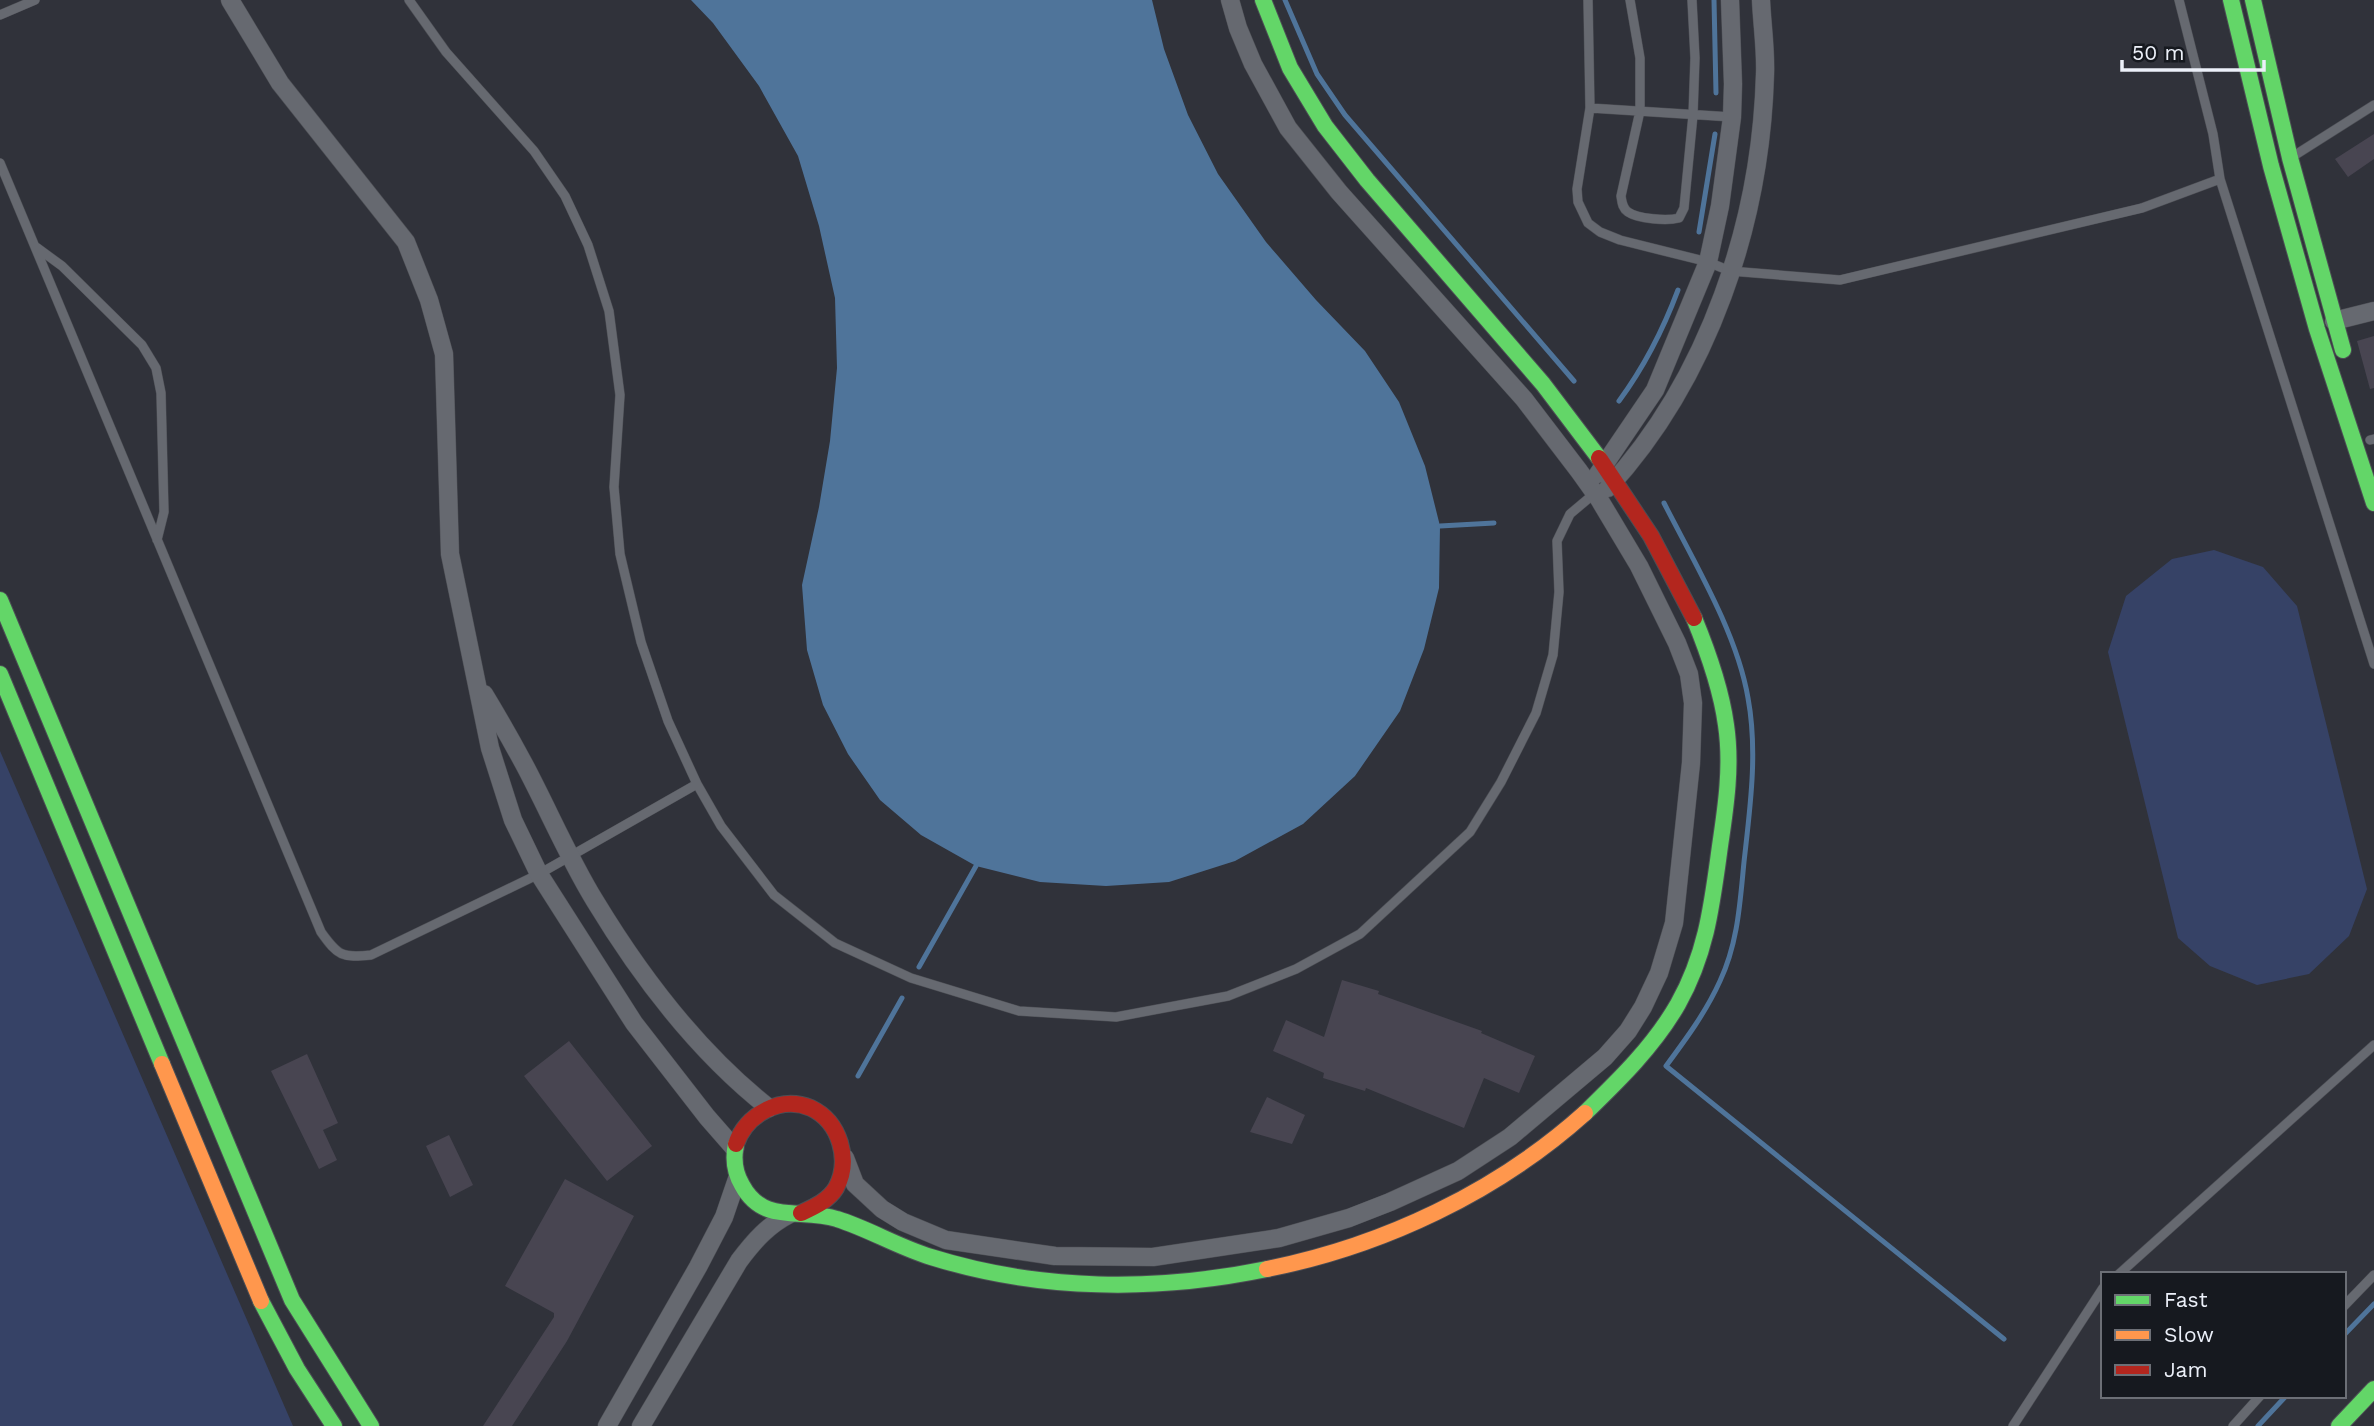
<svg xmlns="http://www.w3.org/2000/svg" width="2374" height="1426" font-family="'Work Sans',sans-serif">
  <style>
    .green { fill: #364266 }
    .water { fill: #4f749a }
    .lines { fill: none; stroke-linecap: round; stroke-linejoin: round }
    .stream { stroke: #4f749a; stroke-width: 5 }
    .building { fill: #484551 }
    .lane-casing { stroke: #4c4e54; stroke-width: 10 }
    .street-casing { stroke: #4c4e54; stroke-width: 19 }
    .fast-casing { stroke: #4c4e54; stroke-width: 18 }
    .slow-casing { stroke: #4c4e54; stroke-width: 18 }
    .jam-casing { stroke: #4c4e54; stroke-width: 18 }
    .lane { stroke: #666970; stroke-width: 9 }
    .street { stroke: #666970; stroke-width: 18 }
    .fast { stroke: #63d668; stroke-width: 16 }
    .slow { stroke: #ff974d; stroke-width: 16 }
    .jam { stroke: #b3261e; stroke-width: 16 }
  </style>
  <rect width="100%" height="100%" fill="#30323a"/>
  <path class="green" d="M 2214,550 L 2263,567 L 2297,606 L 2367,889 L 2349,936 L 2309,974 L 2257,985 L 2210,966 L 2178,938 L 2108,652 L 2126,596 L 2172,559 Z
    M 0,751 L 293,1426 L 0,1426 Z"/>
  <path class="water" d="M 691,0 L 1152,0 L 1164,49 L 1188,115 L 1218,174 L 1266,242 L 1316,300 L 1365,351 L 1399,402 L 1425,466 L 1440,526 L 1439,588 L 1424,649 L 1400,711 L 1355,776 L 1303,824 L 1235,861 L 1169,882 L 1106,886 L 1040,882 L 976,866 L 921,835 L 880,800 L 848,754 L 823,705 L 807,650 L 802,585 L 819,507 L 830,441 L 837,368 L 835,298 L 819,226 L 798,156 L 759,86 L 713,23 Z"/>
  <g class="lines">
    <path class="stream" d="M 1285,0 L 1317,74 L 1345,115 L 1574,381
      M 1714,0 L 1716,93
      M 1699,232 L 1715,134
      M 1619,401 C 1644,367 1663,330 1678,290
      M 1664,503 C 1694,562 1737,633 1748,698 C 1758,752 1750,808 1744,862 C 1740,902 1738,943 1720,981 C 1706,1012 1686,1039 1666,1066 L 2004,1339
      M 1440,526 L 1494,523
      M 919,967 L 976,866
      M 858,1076 L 902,998
      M 2344,1335 L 2374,1304
      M 2258,1426 L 2286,1396"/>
  </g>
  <path class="building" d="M 2374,134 L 2374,159 L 2348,177 L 2335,159 Z
    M 2374,336 L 2374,388 L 2370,389 L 2357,341 Z
    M 1342,980 L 1379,991 L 1378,994 L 1482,1031 L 1481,1033 L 1535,1056 L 1519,1093 L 1484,1078 L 1464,1128 L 1366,1088 L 1365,1091 L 1323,1078 L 1324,1073 L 1273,1051 L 1286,1020 L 1324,1037 Z
    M 569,1041 L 652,1146 L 607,1181 L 524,1076 Z
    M 307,1054 L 338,1123 L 323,1130 L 337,1160 L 319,1169 L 271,1071 Z
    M 1267,1097 L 1305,1115 L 1292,1144 L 1250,1132 Z
    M 449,1135 L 473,1185 L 450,1197 L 426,1146 Z
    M 565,1179 L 634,1216 L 567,1341 L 512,1426 L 483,1426 L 554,1317 L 554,1313 L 505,1286 Z"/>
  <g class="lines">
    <g class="lane-casing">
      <path id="lane" d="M 409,0 L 446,52 L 534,151 L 565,196 L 588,245 L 609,311 L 620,395 L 614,487 L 620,554 L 641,642 L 668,721 L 697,784 L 721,826 L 774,895 L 835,943 L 911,978 L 1019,1011 L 1116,1017 L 1228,996 L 1296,969 L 1360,934 L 1470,832 L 1501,782 L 1536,713 L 1553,655 L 1559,592 L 1557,541 L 1570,514 L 1595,493
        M 1588,0 L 1590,108 L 1577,189 L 1578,202 L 1588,223 L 1600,232 L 1620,240 L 1708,262 L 1730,271 L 1840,280 L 2142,208 L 2220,179 L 2213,134 L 2179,0
        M 1630,0 L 1640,58 L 1640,111 L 1621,196 C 1622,202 1622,208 1628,212 C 1638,219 1667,221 1679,218 L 1684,208 L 1693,115 L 1695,58 L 1692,0
        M 0,15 L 35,0
        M 1590,108 L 1732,117
        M 2292,157 L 2374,105
        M 0,163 L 321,932 C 338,956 342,958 371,955 L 539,874 L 697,784
        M 2220,179 L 2374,664
        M 36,247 L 62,266 L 142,345 L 156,368 L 161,393 L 164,512 L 157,540
        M 2370,440 L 2374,439
        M 2119,1274 L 2374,1045
        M 2344,1306 L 2374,1275
        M 2013,1426 L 2103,1288
        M 2233,1426 L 2260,1396"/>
    </g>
    <g class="street-casing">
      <path id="street" d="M 230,0 L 280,83 L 406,242 L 429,300 L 444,354 L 450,554 L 490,748 L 513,820 L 539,874 L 634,1023 L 707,1117 L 735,1149
        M 2334,321 L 2374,311
        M 1598,474 L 1655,390 L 1708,262 L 1720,206 L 1732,117 L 1733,84 L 1730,0
        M 1608,488 C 1709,378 1761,222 1765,74 C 1766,50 1762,24 1761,0
        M 484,694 C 498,717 511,740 524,764 C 548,809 568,857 595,901 C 641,977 699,1053 769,1108
        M 845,1158 L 855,1184 L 882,1209 L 903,1222 L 946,1240 L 1055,1256 L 1153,1257 L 1279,1238 L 1349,1218 L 1390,1202 L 1458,1171 L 1510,1137 L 1605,1057 L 1628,1031 L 1643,1007 L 1659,973 L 1674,923 L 1691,763 L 1693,703 L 1689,674 L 1677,643 L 1639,566 L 1599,499 L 1579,471 L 1524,399 L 1339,192 L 1288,128 L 1253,64 L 1238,28 L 1230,0
        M 607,1426 L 698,1267 L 724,1217 L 737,1179
        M 641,1426 L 739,1261 C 754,1241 768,1225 790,1214"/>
    </g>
    <g class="fast-casing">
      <path id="fast" d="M 1263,0 L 1290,68 L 1325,126 L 1367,180 L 1543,384 L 1599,458
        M 2231,0 L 2271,166 L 2317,329 L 2374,503
        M 2253,0 L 2290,158 L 2343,350
        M 0,600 L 292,1300 L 371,1426
        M 0,674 L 162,1064
        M 1585,1113 C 1619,1080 1654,1046 1678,1004 C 1707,952 1712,904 1720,846 C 1726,806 1732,765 1726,725 C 1721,688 1708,652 1694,618
        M 736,1144 C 733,1158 735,1173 742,1185 C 764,1226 802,1207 837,1219 C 869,1229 898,1247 931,1257 C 1040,1291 1156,1292 1267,1269
        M 261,1301 L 297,1369 L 334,1426
        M 2339,1426 L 2374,1389"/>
    </g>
    <g class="slow-casing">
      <path id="slow" d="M 162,1064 L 261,1301
        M 1267,1269 C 1383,1246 1497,1192 1585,1113"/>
    </g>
    <g class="jam-casing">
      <path id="jam" d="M 1599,458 L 1651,536 L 1694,618
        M 736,1144 C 746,1115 780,1095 811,1108 C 840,1122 851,1160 836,1188 C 828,1201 814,1207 801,1213"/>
    </g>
    <use href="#lane" class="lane"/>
    <use href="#street" class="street"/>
    <use href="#fast" class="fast"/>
    <use href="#slow" class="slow"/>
    <use href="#jam" class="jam"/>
  </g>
  <rect x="2101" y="1272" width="245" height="126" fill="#16191f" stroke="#6c6f76" stroke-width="2"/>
  <rect x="2115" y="1295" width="35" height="10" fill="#63d668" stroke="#6c6f76" stroke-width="2"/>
  <text x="2164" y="1307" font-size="21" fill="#ecf0f9">Fast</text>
  <rect x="2115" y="1330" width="35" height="10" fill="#ff974d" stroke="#6c6f76" stroke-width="2"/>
  <text x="2164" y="1342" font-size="21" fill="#ecf0f9">Slow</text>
  <rect x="2115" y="1365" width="35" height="10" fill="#b3261e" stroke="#6c6f76" stroke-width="2"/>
  <text x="2164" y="1377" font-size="21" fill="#ecf0f9">Jam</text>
  <path d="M2122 60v10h142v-10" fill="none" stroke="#ecf0f9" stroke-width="3.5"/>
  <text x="2132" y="60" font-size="21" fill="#ecf0f9" stroke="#16191f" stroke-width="5" paint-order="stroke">50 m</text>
</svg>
